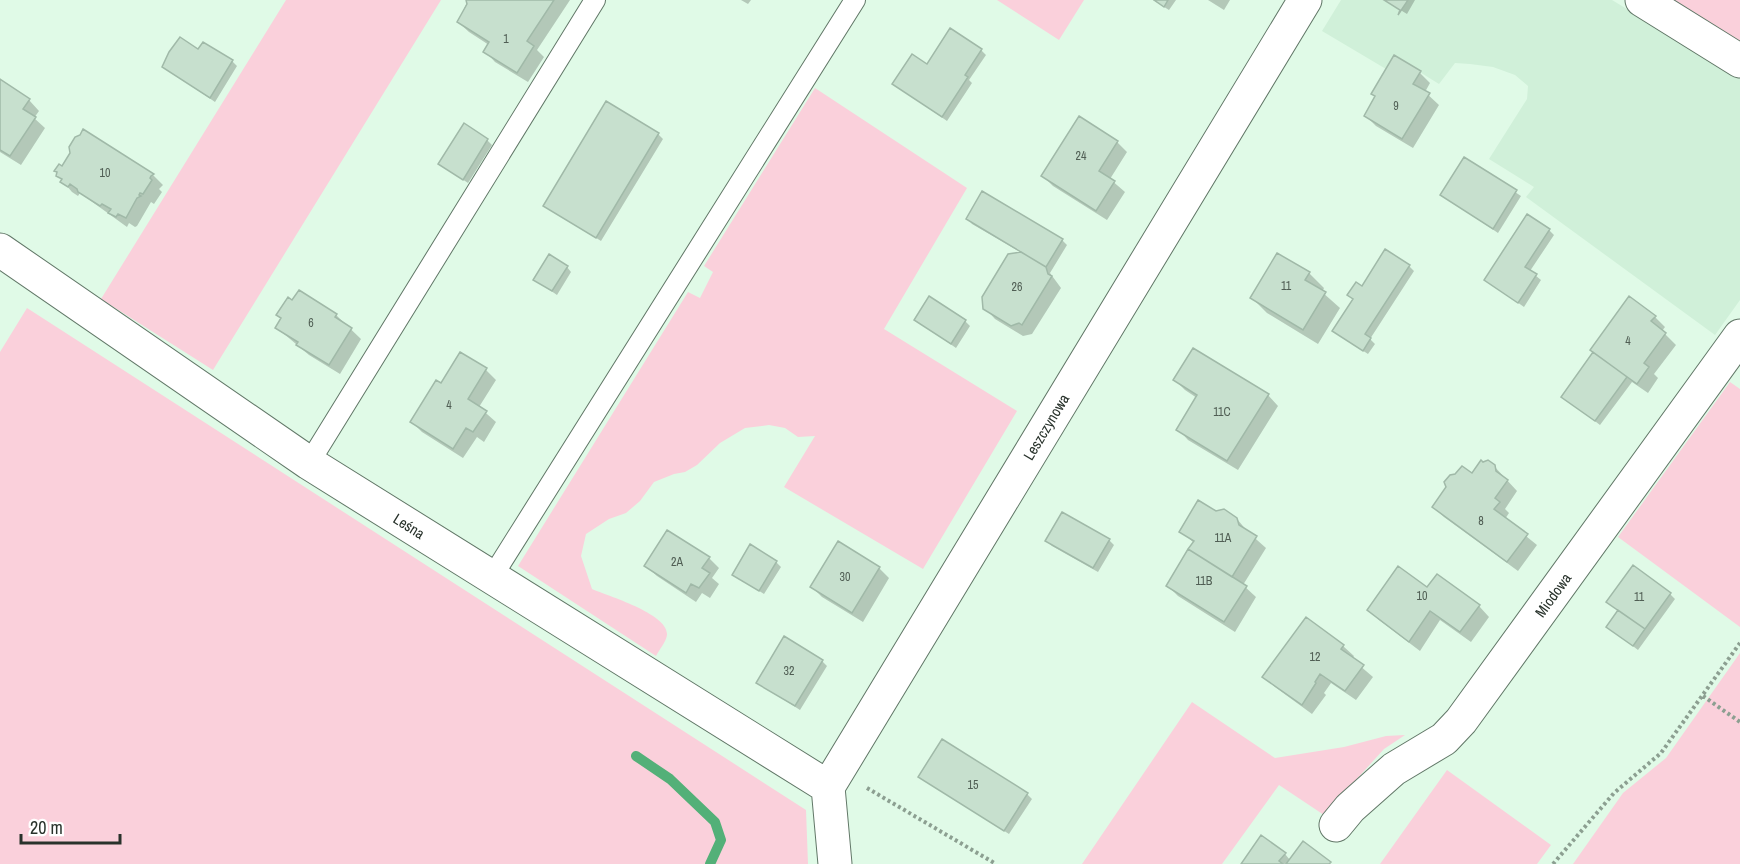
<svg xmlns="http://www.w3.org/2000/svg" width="1740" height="864" font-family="'Archivo Narrow',sans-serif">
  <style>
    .built { fill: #d0f0d9 }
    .green { fill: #fad0db }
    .shadow { fill: #0003 }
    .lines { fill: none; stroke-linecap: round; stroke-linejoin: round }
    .stream { stroke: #53b078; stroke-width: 10 }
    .building { fill: #c7e0ce; stroke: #a0b9a8; stroke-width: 1.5 }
    .lane-casing { stroke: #617767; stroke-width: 22 }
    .street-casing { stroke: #617767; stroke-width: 35 }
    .path { stroke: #8c9f91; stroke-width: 4; stroke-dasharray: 3 3; stroke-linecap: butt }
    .lane { stroke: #fff; stroke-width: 20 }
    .street { stroke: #fff; stroke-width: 33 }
    .labels { text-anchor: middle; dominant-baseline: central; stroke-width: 6; stroke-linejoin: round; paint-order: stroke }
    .number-label { font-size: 12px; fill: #505e54 }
    .street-label { font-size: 15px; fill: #28322b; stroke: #fff }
  </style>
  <rect width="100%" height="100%" fill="#e0fae7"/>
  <path class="built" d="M 1341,0 L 1612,0 L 1740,77 L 1740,300 L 1715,335 L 1526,197 L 1534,187 L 1489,159 L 1527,99 L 1528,86 L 1515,75 L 1493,67 L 1470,64 L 1455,63 L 1439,84 L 1394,56 L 1386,69 L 1322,31 Z"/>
  <path class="green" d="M 286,0 L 441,0 L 213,370 L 101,299 Z
    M 997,0 L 1084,0 L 1059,40 Z
    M 1670,0 L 1740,0 L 1740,41 Z
    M 815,88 L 967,188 L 884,329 L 1017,411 L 923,569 L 784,487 L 815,436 L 798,437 L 785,428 L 769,425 L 745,428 L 720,443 L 697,465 L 685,472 L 674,474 L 654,482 L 640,501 L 626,513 L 609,519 L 586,534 L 581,556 L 592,589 C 608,596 669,614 667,635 C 666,642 659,650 656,656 L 518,566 L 688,292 L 700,298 L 713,272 L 704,266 Z
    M 27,308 L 806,810 L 808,864 L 0,864 L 0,352 Z
    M 1730,382 L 1740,389 L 1740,627 L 1618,537 Z
    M 1740,653 L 1740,864 L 1573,864 L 1623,793 L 1666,758 Z
    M 1192,702 L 1275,758 L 1344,747 L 1386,736 L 1405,735 L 1384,749 L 1324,815 L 1279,785 L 1222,864 L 1082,864 Z
    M 1447,770 L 1551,845 L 1537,864 L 1380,864 Z"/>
  <path class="shadow" d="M 468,0 L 570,0 L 537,50 L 544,57 L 528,82 L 495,62 L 485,51 L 489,45 L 469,32 L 458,22 Z
    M 741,0 L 751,0 L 748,4 Z
    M 1153,0 L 1176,0 L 1169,10 Z
    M 1208,0 L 1230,0 L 1224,10 Z
    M 1384,0 L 1415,0 L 1407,14 Z
    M 981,50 L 986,55 L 969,80 L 972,83 L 947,121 L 894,84 L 927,66 Z
    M 199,51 L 232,61 L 237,66 L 215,102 L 164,67 Z
    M 1420,73 L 1430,83 L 1425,92 L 1439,105 L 1413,148 L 1376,126 L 1366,116 Z
    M 0,82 L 29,100 L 39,111 L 34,118 L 45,128 L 21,165 L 0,152 Z
    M 658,134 L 663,139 L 601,241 L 545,205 Z
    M 87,135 L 153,175 L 163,185 L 159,189 L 162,192 L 154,204 L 151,202 L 137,226 L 135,227 L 129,223 L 127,227 L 80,193 L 78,196 L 72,192 L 59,177 L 63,168 Z
    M 487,140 L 492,145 L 468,183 L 440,164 Z
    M 1117,142 L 1127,152 L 1110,179 L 1125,192 L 1107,220 L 1053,186 L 1042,175 Z
    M 1465,159 L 1521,196 L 1498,233 L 1442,195 Z
    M 968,219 L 1062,240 L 1067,245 L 1050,273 L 1061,288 L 1032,334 L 1023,336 L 995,319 L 985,308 L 1022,253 L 972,224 Z
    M 1549,230 L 1554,235 L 1530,271 L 1541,280 L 1524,307 L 1486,280 Z
    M 1278,255 L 1309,273 L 1324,288 L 1322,292 L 1340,308 L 1318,344 L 1267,313 L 1252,298 Z
    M 1409,266 L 1414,271 L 1370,339 L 1375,344 L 1368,354 L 1339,335 Z
    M 567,267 L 571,272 L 557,295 L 535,280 Z
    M 336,315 L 361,339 L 340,374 L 309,355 L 277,328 Z
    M 1655,317 L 1665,327 L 1662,331 L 1676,345 L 1654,374 L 1658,378 L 1648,393 L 1632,382 L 1600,425 L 1563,397 L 1594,352 Z
    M 916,320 L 965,321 L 970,326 L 956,348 Z
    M 486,370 L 496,380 L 479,407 L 496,422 L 484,442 L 477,437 L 463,458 L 422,432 L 412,422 L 441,385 Z
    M 1175,380 L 1268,395 L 1278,406 L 1238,470 L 1188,440 L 1178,429 L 1197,398 L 1185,390 Z
    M 1494,466 L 1517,491 L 1505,509 L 1509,513 L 1505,519 L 1537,545 L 1518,571 L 1444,517 L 1434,507 L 1472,475 Z
    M 1216,512 L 1237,519 L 1248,532 L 1266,548 L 1243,585 L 1256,597 L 1235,632 L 1178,596 L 1168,586 L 1194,543 L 1181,531 Z
    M 1109,540 L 1114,545 L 1098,572 L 1052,546 L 1047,541 Z
    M 709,558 L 719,568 L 712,578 L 719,584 L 710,598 L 702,593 L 696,602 L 657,576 L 646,566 Z
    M 776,562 L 781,567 L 764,594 L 734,575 Z
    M 879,568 L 889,578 L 863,622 L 822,597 L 812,587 Z
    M 1428,589 L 1479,606 L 1489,617 L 1471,642 L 1440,620 L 1420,651 L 1379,620 L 1369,610 Z
    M 1670,594 L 1675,599 L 1638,650 L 1613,631 Z
    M 1306,619 L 1343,646 L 1354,656 L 1352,659 L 1373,677 L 1356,700 L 1331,683 L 1324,693 L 1326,695 L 1312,714 L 1275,687 L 1264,677 Z
    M 822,661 L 827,666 L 800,710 L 758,683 Z
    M 920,777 L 1027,794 L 1032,799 L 1009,834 Z
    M 1303,843 L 1331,864 L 1243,864 L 1285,854 L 1290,860 Z"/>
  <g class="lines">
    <path class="stream" d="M 636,756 L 670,779 L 715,822 L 721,840 L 710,864"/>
  </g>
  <path class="building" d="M 466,0 L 554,0 L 527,41 L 534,46 L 517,73 L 483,52 L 489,42 L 457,22 L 467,4 Z
    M 1154,0 L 1168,0 L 1164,7 Z
    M 1384,0 L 1408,0 L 1398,15 L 1400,10 Z
    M 950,28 L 982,49 L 965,75 L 968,77 L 942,117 L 892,84 L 912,54 L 927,64 Z
    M 180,37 L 198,49 L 203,42 L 233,60 L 210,98 L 162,67 L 169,52 Z
    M 1394,55 L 1421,71 L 1413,84 L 1430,93 L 1402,139 L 1364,116 L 1375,96 L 1371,94 Z
    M 0,79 L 30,99 L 23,109 L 36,117 L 10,156 L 0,150 Z
    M 606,101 L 659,133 L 596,238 L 543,206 Z
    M 1079,116 L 1118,141 L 1099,171 L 1115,181 L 1096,211 L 1041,176 Z
    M 464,123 L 488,139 L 463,180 L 438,164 Z
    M 83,129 L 154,174 L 151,176 L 150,178 L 152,180 L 143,194 L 140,193 L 139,195 L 141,196 L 137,198 L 126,218 L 118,214 L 116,217 L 108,213 L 111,209 L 102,204 L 100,206 L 78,192 L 77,189 L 70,184 L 68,187 L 60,182 L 62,179 L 56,176 L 57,172 L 54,171 L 59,164 L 62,166 L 70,153 L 69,147 L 75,137 L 80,135 Z
    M 1464,157 L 1517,190 L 1493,229 L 1440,195 Z
    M 982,191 L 1063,239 L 1046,267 L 966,219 Z
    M 1527,214 L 1550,229 L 1525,267 L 1537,274 L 1518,303 L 1484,280 Z
    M 1385,249 L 1410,265 L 1365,334 L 1371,338 L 1363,351 L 1332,331 L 1353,299 L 1347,295 L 1356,282 L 1362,286 Z
    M 1021,252 L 1046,267 L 1048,274 L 1052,276 L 1022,325 L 1019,323 L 1011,326 L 983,309 L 982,297 L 1008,254 Z
    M 1277,253 L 1310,272 L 1305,280 L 1326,292 L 1303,330 L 1250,298 Z
    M 549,254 L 568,266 L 552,291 L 533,280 Z
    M 299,290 L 337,314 L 335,317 L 352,328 L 329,365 L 296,345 L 298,342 L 275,328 L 281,318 L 276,315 L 288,297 L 292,300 Z
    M 929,296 L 966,320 L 951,344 L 914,320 Z
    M 1629,296 L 1656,316 L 1651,321 L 1666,333 L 1644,363 L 1649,367 L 1637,384 L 1590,350 Z
    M 1193,348 L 1269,394 L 1227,461 L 1176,430 L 1197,395 L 1173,380 Z
    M 460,352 L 487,368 L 468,399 L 487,411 L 473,432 L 466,428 L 453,449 L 410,422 L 436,380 L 441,383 Z
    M 1593,352 L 1627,377 L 1595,421 L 1561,397 Z
    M 1481,460 L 1483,462 L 1488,460 L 1495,465 L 1496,471 L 1508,480 L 1495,498 L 1500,502 L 1494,509 L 1528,534 L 1507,562 L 1432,507 L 1446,487 L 1444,482 L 1450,475 L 1455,474 L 1462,466 L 1472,473 Z
    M 1198,500 L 1216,511 L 1224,509 L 1237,518 L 1239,525 L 1257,536 L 1232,577 L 1188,549 L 1194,541 L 1179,532 Z
    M 1062,512 L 1110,539 L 1093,568 L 1045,541 Z
    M 667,530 L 710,557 L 702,568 L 710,573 L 699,588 L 691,584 L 686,593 L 644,566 Z
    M 838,541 L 880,567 L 852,613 L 810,587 Z
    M 750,544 L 777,561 L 759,591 L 732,575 Z
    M 1188,549 L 1247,586 L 1224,622 L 1166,586 Z
    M 1633,565 L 1671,593 L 1645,629 L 1606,602 Z
    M 1398,566 L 1427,587 L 1437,574 L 1480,605 L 1460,632 L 1430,611 L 1409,642 L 1367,610 Z
    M 1618,610 L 1645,629 L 1633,646 L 1606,627 Z
    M 1306,617 L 1344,645 L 1341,649 L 1364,665 L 1345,691 L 1320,674 L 1315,682 L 1316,683 L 1302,705 L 1262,677 Z
    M 784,636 L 823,660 L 795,706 L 756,683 Z
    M 942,739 L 1028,793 L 1004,831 L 918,777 Z
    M 1261,835 L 1286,853 L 1279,861 L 1283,864 L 1241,864 Z
    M 1303,841 L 1331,862 L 1329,864 L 1286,864 Z"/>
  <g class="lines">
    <g class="lane-casing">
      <path id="lane" d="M 309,463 L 595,0
        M 492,577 L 855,0"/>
    </g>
    <g class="street-casing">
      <path id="street" d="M 1642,0 L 1740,61
        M 0,250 L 309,463 L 828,787
        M 1336,825 L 1350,808 L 1394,769 L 1444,739 L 1461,721 L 1740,336
        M 835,864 L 828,787 L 1305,0"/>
    </g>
    <path class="path" d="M 1703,696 L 1740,722
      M 867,788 L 996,864
      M 1553,864 L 1614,793 L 1661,753 L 1740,643"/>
    <use href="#lane" class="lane"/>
    <use href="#street" class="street"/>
  </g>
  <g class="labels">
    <g class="number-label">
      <text x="506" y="39">1</text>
      <text x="1396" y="106">9</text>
      <text x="1081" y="156">24</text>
      <text x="105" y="173">10</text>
      <text x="1286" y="286">11</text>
      <text x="1017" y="287">26</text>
      <text x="311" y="323">6</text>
      <text x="1628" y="341">4</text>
      <text x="449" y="405">4</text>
      <text x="1222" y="412">11C</text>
      <text x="1481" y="521">8</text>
      <text x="1223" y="538">11A</text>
      <text x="677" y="562">2A</text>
      <text x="845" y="577">30</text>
      <text x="1204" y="581">11B</text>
      <text x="1422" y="596">10</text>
      <text x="1639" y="597">11</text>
      <text x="1315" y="657">12</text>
      <text x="789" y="671">32</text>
      <text x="973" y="785">15</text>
    </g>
    <g class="street-label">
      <text transform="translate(1046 427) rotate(-59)">Leszczynowa</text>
      <text transform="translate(409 526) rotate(32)">Leśna</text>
      <text transform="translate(1553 595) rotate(-54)">Miodowa</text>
    </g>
  </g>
  <path d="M21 834v9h99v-9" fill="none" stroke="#28322b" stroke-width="3"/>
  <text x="30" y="834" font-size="18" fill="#28322b" stroke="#ffffff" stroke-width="4.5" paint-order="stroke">20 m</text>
</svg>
